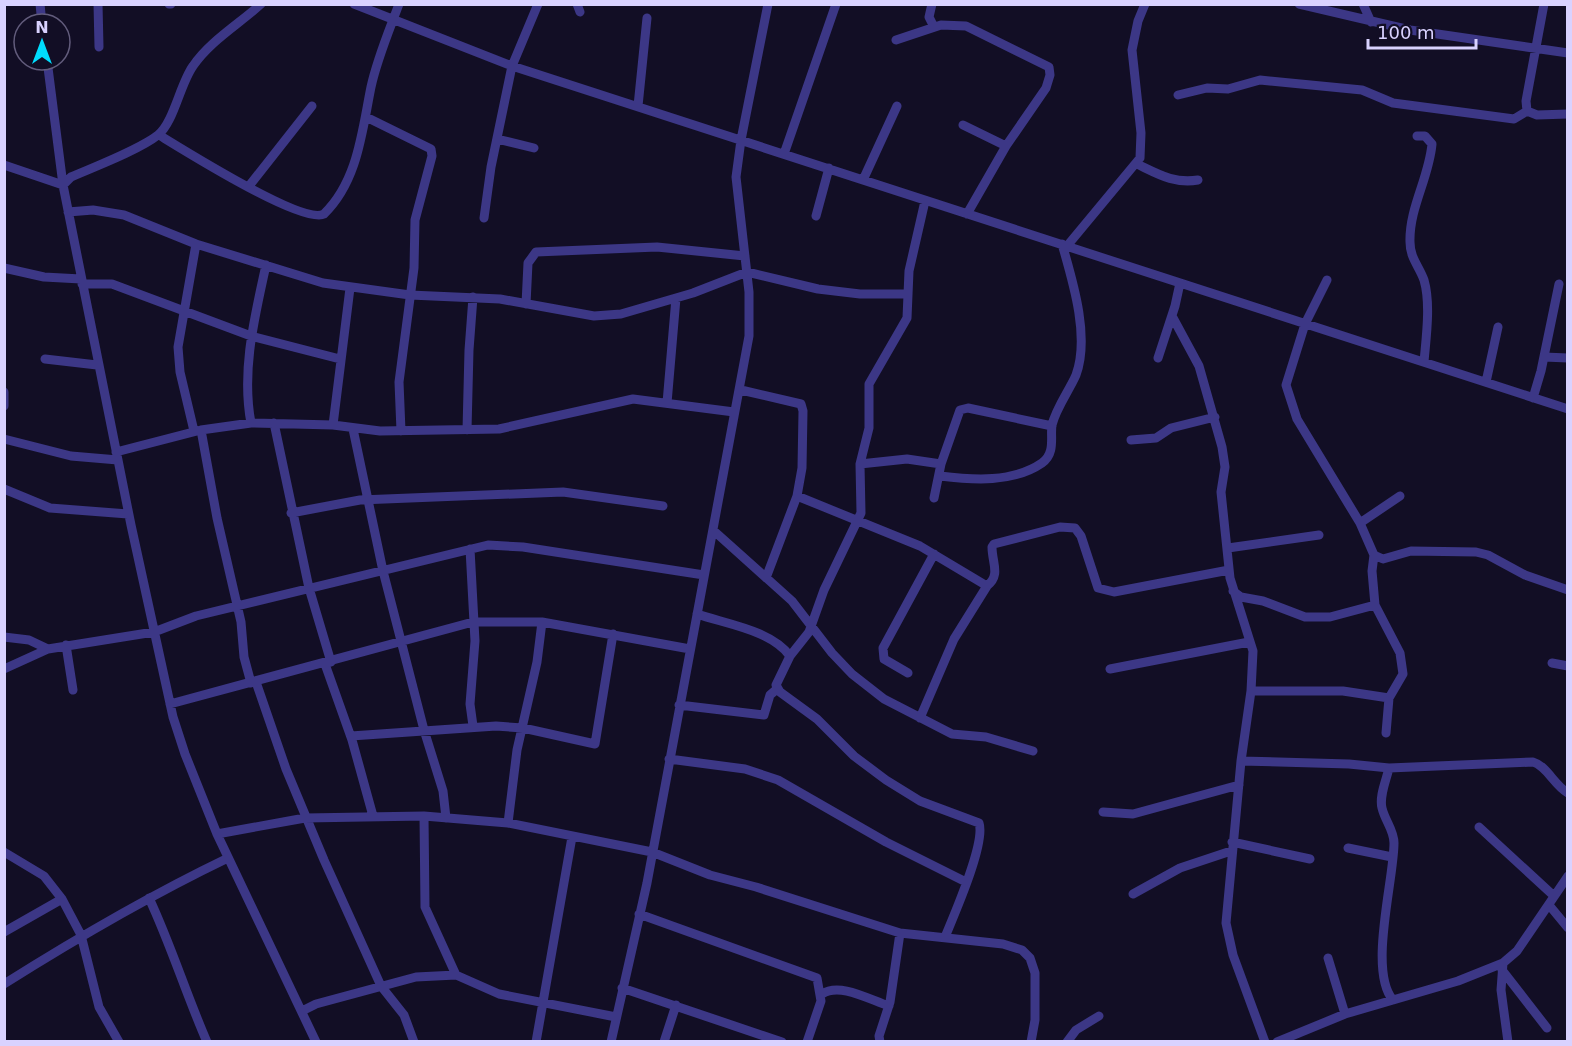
<svg xmlns="http://www.w3.org/2000/svg" width="1572" height="1046" font-family="'DejaVu Sans',sans-serif">
  <style>
    .lines { fill: none; stroke-linecap: round; stroke-linejoin: round }
    .minor { stroke: #3c3786; stroke-width: 9 }
  </style>
  <rect width="100%" height="100%" fill="#120e25"/>
  <g class="lines">
    <path class="minor" d="M 40,4 L 42,24
      M 98,4 L 99,47
      M 169,4 L 171,4
      M 354,4 L 512,66 L 1568,409
      M 577,4 L 580,12
      M 932,4 L 929,17 L 934,27
      M 1299,4 L 1410,30 L 1568,53
      M 1363,4 L 1371,22
      M 896,40 L 941,25 L 966,26 L 1049,67 L 1050,75 L 1046,88 L 1006,146 L 967,214
      M 47,60 L 63,185 L 131,525 L 173,717 L 185,754 L 217,834 L 316,1042
      M 1178,95 L 1207,88 L 1228,89 L 1260,80 L 1362,90 L 1393,103 L 1514,119 L 1527,111
      M 638,106 L 647,18
      M 1527,111 L 1526,101 L 1544,4
      M 1527,111 L 1537,115 L 1568,114
      M 366,117 L 431,149 L 432,156 L 415,220 L 414,268 L 399,382 L 401,431
      M 963,125 L 1006,146
      M 159,135 C 182,149 303,225 324,214 C 358,181 362,131 371,87 C 377,59 389,31 399,4
      M 1417,136 L 1425,136 L 1432,144 C 1429,178 1409,208 1410,242 C 1410,258 1419,266 1424,280 C 1431,304 1426,338 1424,362
      M 497,139 L 534,148
      M 784,154 L 836,4
      M 1137,164 C 1158,174 1174,184 1198,180
      M 4,165 L 63,185 L 71,177 C 94,167 139,150 158,135 C 174,122 180,84 193,66 C 210,41 239,24 261,4
      M 863,180 L 897,106
      M 249,186 L 312,106
      M 925,201 L 909,271 L 907,318 L 869,384 L 869,428 L 860,464 L 861,513 L 824,590 L 809,632 L 790,656 L 776,685 L 780,692 L 817,719 L 854,756 L 886,780 L 920,801 L 979,823 C 986,843 954,915 945,937
      M 68,212 L 93,210 L 124,215 L 196,244 L 323,283 L 410,295 L 500,299 L 594,316 L 621,314 L 693,293 L 747,272 L 818,289 L 860,294 L 908,294
      M 816,216 L 829,168
      M 484,218 L 491,167 L 512,66 L 538,4
      M 1067,246 L 1140,158 L 1141,133 L 1132,50 L 1138,21 L 1145,4
      M 4,268 L 44,277 L 81,279
      M 1327,280 L 1305,324 L 1286,385 L 1297,419 L 1360,523 L 1374,555 L 1372,571 L 1375,605 L 1400,653 L 1403,674 L 1389,698 L 1386,733
      M 82,284 L 112,284 L 251,336 L 340,359
      M 526,304 L 528,263 L 536,252 L 657,247 L 745,256
      M 1172,316 L 1199,366 L 1222,447 L 1225,467 L 1221,492 L 1230,578 L 1253,651 L 1251,691 L 1241,761 L 1226,923 L 1233,955 L 1265,1042
      M 1544,357 L 1568,358
      M 1158,358 L 1175,306 L 1180,283
      M 45,359 L 97,365
      M 1486,382 L 1498,327
      M 741,390 L 801,404 L 803,411 L 802,468 L 797,496 L 766,578
      M 4,392 L 4,406
      M 1533,398 L 1541,371 L 1559,284
      M 667,403 L 676,298
      M 251,423 C 241,370 255,316 266,265
      M 274,423 L 309,588 L 331,662
      M 333,425 L 350,288
      M 353,429 L 383,571 L 424,730 L 443,791 L 446,818
      M 201,430 L 217,518 L 241,622 L 244,657 L 251,683
      M 467,430 L 469,350 L 473,297
      M 194,431 L 180,372 L 178,347 L 196,244
      M 4,439 L 71,456 L 118,460
      M 1131,440 L 1156,438 L 1171,428 L 1215,417
      M 116,452 L 201,430 L 251,423 L 333,425 L 380,431 L 499,429 L 633,399 L 734,412
      M 860,464 L 907,459 L 941,464
      M 940,476 C 973,480 1013,483 1042,463 C 1056,453 1050,436 1052,425 C 1056,408 1069,391 1076,375 C 1090,337 1073,282 1062,244
      M 4,489 L 50,508 L 128,514
      M 797,496 L 920,546 L 987,586
      M 934,498 L 941,464 L 960,410 L 968,408 L 1052,426
      M 291,513 L 360,500 L 563,492 L 663,506
      M 1360,523 L 1400,496
      M 714,531 L 792,601 L 832,653 L 852,674 L 884,699 L 952,734 L 986,737 L 1033,751
      M 1228,548 L 1319,535
      M 470,549 L 475,641 L 470,704 L 473,726
      M 1374,555 L 1383,559 L 1411,551 L 1476,552 L 1488,555 L 1525,575 L 1568,590
      M 1233,591 L 1241,597 L 1263,601 L 1305,617 L 1330,617 L 1375,605
      M 697,614 C 726,624 771,630 790,656
      M 4,637 L 29,640 L 48,649
      M 66,645 L 73,690
      M 1552,663 L 1568,666
      M 325,664 L 352,740 L 373,816
      M 4,669 L 48,649 L 154,632 L 196,616 L 488,545 L 523,547 L 704,575
      M 1110,669 L 1249,642
      M 908,673 L 884,659 L 883,648 L 934,554
      M 256,682 L 286,769 L 324,860 L 381,986 L 404,1015 L 414,1042
      M 1251,691 L 1343,691 L 1389,698
      M 170,704 L 473,622 L 542,622 L 690,649
      M 679,705 L 764,715 L 770,695 L 777,689
      M 920,718 L 954,639 L 987,586 C 1001,575 992,563 992,547 L 994,544 L 1060,527 L 1075,528 L 1081,536 L 1098,588 L 1114,592 L 1229,570
      M 351,736 L 496,726 L 523,728 L 595,744 L 613,634
      M 669,759 L 745,769 L 778,780 L 886,842 L 966,882
      M 1241,761 L 1349,764 L 1389,768 L 1533,762 C 1547,766 1554,785 1568,793
      M 1389,768 C 1386,781 1379,796 1382,808 C 1385,821 1394,830 1394,843 C 1394,880 1368,971 1393,1000
      M 1103,812 L 1133,814 L 1239,785
      M 424,816 L 425,907 L 456,975
      M 508,823 L 517,750 L 537,662 L 542,622
      M 1479,827 L 1554,896
      M 217,834 L 305,818 L 424,816 L 508,823 L 652,852 L 710,875 L 756,887 L 900,933 L 1003,944 L 1022,950 L 1030,958 L 1035,973 L 1035,1020 L 1031,1042
      M 1232,842 L 1310,859
      M 1348,848 L 1392,857
      M 4,852 L 44,876 L 62,899 L 81,935 L 99,1007 L 119,1042
      M 1133,894 L 1180,868 L 1231,851
      M 149,898 C 171,945 186,994 207,1042
      M 1549,905 L 1568,928
      M 639,914 L 817,978 L 821,1001 L 807,1042
      M 4,932 L 62,899
      M 1328,958 L 1345,1014
      M 1503,963 L 1501,990 L 1508,1042
      M 1502,970 L 1547,1028
      M 4,984 C 77,938 151,895 228,858
      M 622,988 L 782,1042
      M 822,994 C 840,982 870,1000 889,1006
      M 302,1011 L 316,1004 L 416,977 L 456,975 L 499,994 L 616,1017
      M 536,1042 L 572,837
      M 611,1042 L 647,883 L 749,336 L 749,292 L 736,177 L 741,140 L 768,4
      M 664,1042 L 676,1005
      M 880,1042 L 879,1036 L 890,1002 L 900,933
      M 1067,1042 L 1076,1030 L 1099,1016
      M 1277,1042 L 1345,1014 L 1458,981 L 1503,963 L 1517,951 L 1568,876"/>
  </g>
  <rect width="1572" height="1046" fill="none" stroke="#d9d2ff" stroke-width="12"/>
  <g transform="translate(42 42)"><circle r="28" fill="#120e25" stroke="#625c7c" stroke-width="1.5"/>
  <path d="M0-4.5L10 22L0 15L-10 22Z" fill="#00dcfd"/>
  <text y="-9" font-size="16" font-weight="bold" text-anchor="middle" fill="#d9d2ff">N</text>
  </g>
  <path d="M1368 39v9h108v-9" fill="none" stroke="#d9d2ff" stroke-width="3"/>
  <text x="1377" y="39" font-size="18" fill="#d9d2ff" stroke="#120e25" stroke-width="4.5" paint-order="stroke">100 m</text>
</svg>
